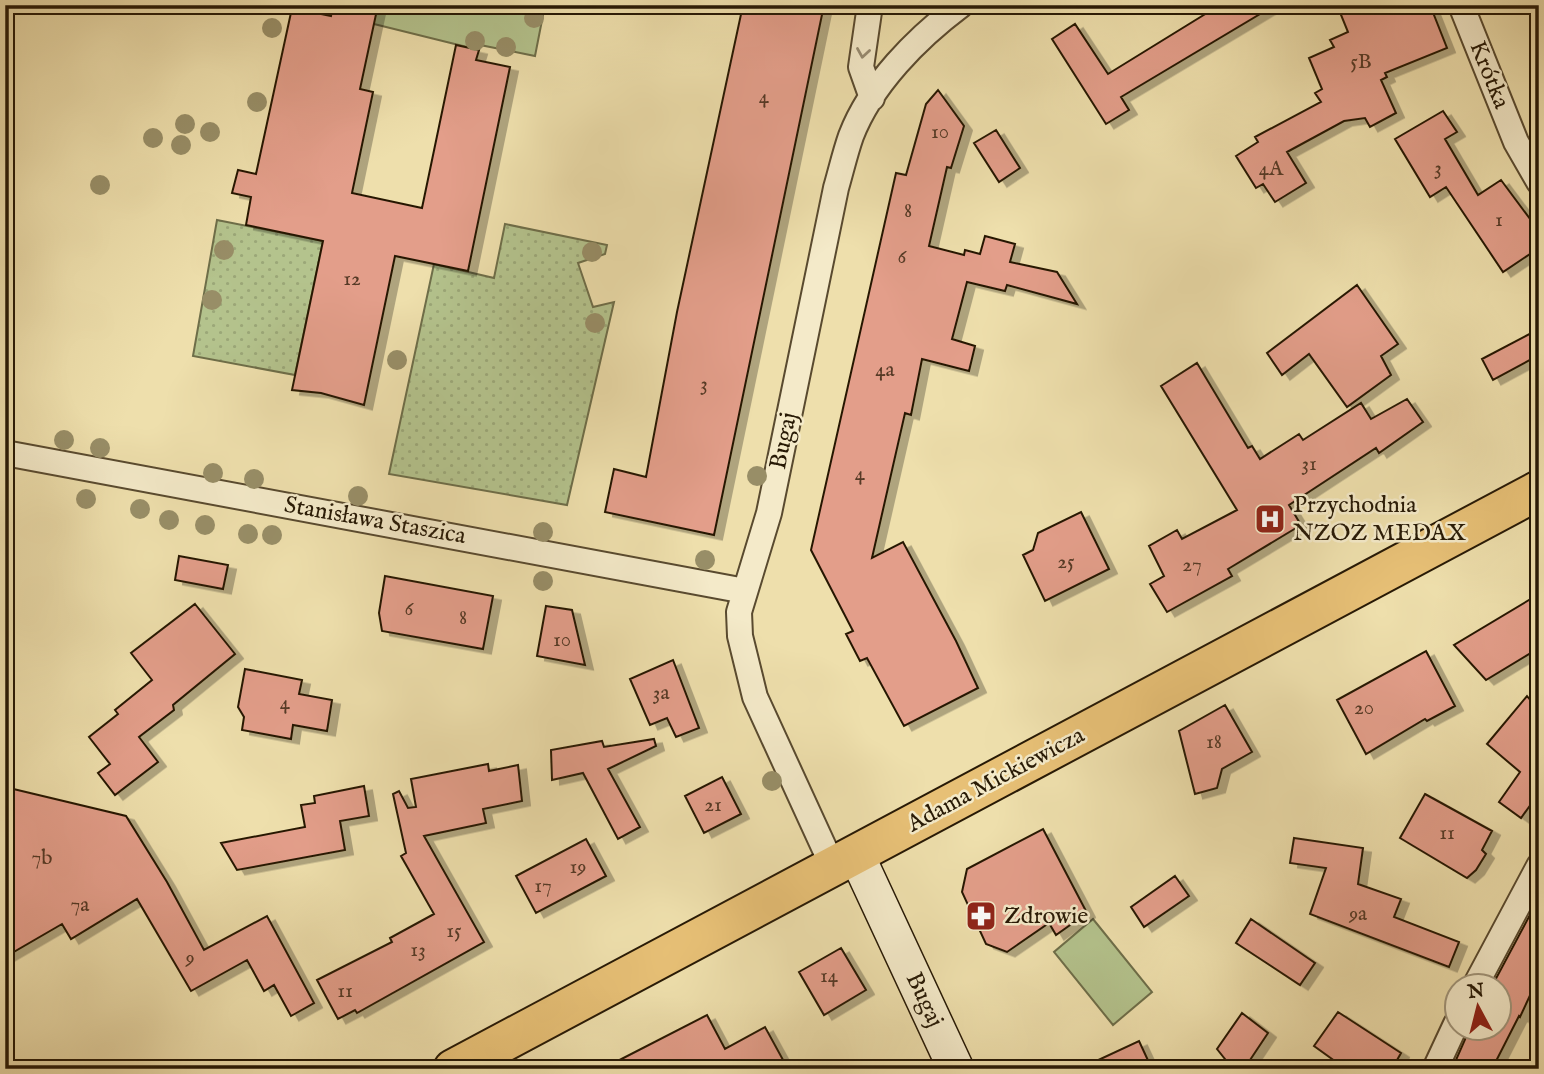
<svg xmlns="http://www.w3.org/2000/svg" width="1544" height="1074" font-family="'IM FELL English',serif">
  <style>
    .grass { fill: #b4c38d; stroke: #6e6e49; stroke-width: 2 }
    .garden { fill: url(#garden-dots); stroke: #6e6e49; stroke-width: 2 }
    .building { fill: #e39e8a; stroke: #271905; stroke-width: 2; filter: url(#shadow) }
    .lines { fill: none; stroke-linecap: round; stroke-linejoin: round }
    .street-casing { stroke: #594a2f; stroke-width: 28 }
    .secondary-casing { stroke: #271905; stroke-width: 38 }
    .primary-casing { stroke: #271905; stroke-width: 42 }
    .street { stroke: #f4eac9; stroke-width: 24 }
    .secondary { stroke: #f4eac9; stroke-width: 35 }
    .primary { stroke: #e7c076; stroke-width: 38 }
    .tree { fill: #988e67 }
    .oneway { stroke: #988c71 }
    .labels { text-anchor: middle; dominant-baseline: central; stroke-width: 5; stroke-linejoin: round; paint-order: stroke }
    .number-label { font-size: 21px; fill: #563a26 }
    .street-label { font-size: 24px; fill: #271905; stroke: #f4eac9 }
    .poi-label { font-size: 24px; fill: #271905; stroke: #f4eac9; text-anchor: start }
  </style>
  <defs>
    <pattern id="garden-dots" width="8" height="8" patternUnits="userSpaceOnUse" patternTransform="scale(1.75)"><rect width="8" height="8" fill="#b4c38d"/><path d="M2 2h.1M6 6h.1" fill="none" stroke="#9ba778" stroke-width="1.8" stroke-linecap="round"/></pattern>
    <filter id="shadow"><feDropShadow dx="8" dy="4.5" stdDeviation="0" flood-color="#0004"/></filter>
  </defs>
  <rect width="100%" height="100%" fill="#eedfac"/>
  <filter id="stains"><feTurbulence type="fractalNoise" baseFrequency=".00286" numOctaves="4"/><feColorMatrix values="0 0 0 0 .2 0 0 0 0 .09 0 0 0 0 .02 0 0 0 .5 -.17"/></filter>
  <radialGradient id="worn" r=".72"><stop offset=".6" stop-color="#630" stop-opacity="0"/><stop offset="1" stop-color="#630" stop-opacity=".3"/></radialGradient>
  <path class="grass" d="M 279,5 L 545,5 L 535,56 L 480,45 L 479,50 L 374,24 Z
    M 1093,919 L 1152,992 L 1113,1025 L 1054,952 Z"/>
  <path class="garden" d="M 217,220 L 323,241 L 295,375 L 193,356 Z
    M 505,224 L 607,245 L 605,254 L 578,263 L 593,307 L 614,302 L 567,505 L 389,474 L 434,264 L 494,278 Z"/>
  <path class="building" d="M 333,5 L 378,5 L 360,89 L 373,92 L 352,193 L 422,208 L 456,45 L 479,50 L 476,60 L 510,67 L 468,271 L 395,256 L 364,405 L 321,393 L 292,390 L 323,241 L 246,225 L 251,197 L 232,193 L 238,170 L 256,174 L 292,8 L 331,16 Z
    M 743,5 L 824,5 L 714,535 L 605,512 L 614,469 L 646,477 L 677,312 Z
    M 1220,5 L 1275,5 L 1121,97 L 1129,110 L 1106,124 L 1052,39 L 1075,24 L 1108,74 Z
    M 1337,5 L 1430,5 L 1447,48 L 1385,73 L 1387,77 L 1381,80 L 1396,113 L 1370,127 L 1365,118 L 1344,121 L 1287,152 L 1306,183 L 1275,202 L 1263,184 L 1256,188 L 1236,156 L 1258,142 L 1255,137 L 1321,102 L 1315,93 L 1322,89 L 1309,58 L 1334,47 L 1330,40 L 1348,32 Z
    M 938,90 L 964,126 L 951,168 L 947,167 L 929,246 L 964,255 L 965,250 L 980,254 L 985,236 L 1015,244 L 1010,262 L 1057,272 L 1077,304 L 1007,285 L 1005,291 L 967,282 L 952,339 L 975,346 L 969,371 L 922,359 L 911,415 L 905,413 L 872,558 L 903,542 L 956,641 L 978,688 L 904,726 L 867,658 L 860,661 L 846,634 L 853,631 L 811,550 L 896,173 L 906,175 L 926,104 Z
    M 1443,111 L 1457,132 L 1445,139 L 1478,195 L 1501,180 L 1539,231 L 1539,248 L 1503,272 L 1446,187 L 1430,197 L 1395,139 Z
    M 996,130 L 1020,168 L 999,182 L 974,143 Z
    M 1357,285 L 1398,344 L 1381,356 L 1391,375 L 1347,407 L 1309,354 L 1282,375 L 1267,353 Z
    M 1539,329 L 1539,355 L 1493,380 L 1482,359 Z
    M 1197,363 L 1248,448 L 1252,446 L 1260,459 L 1299,434 L 1303,440 L 1361,403 L 1371,419 L 1407,399 L 1423,422 L 1379,453 L 1376,448 L 1289,505 L 1301,525 L 1228,569 L 1232,576 L 1167,612 L 1150,584 L 1164,576 L 1149,546 L 1177,530 L 1182,539 L 1237,510 L 1161,386 Z
    M 1081,512 L 1109,569 L 1045,601 L 1023,555 L 1033,550 L 1038,533 Z
    M 179,556 L 228,565 L 223,589 L 175,580 Z
    M 385,576 L 493,596 L 483,649 L 382,631 L 379,613 Z
    M 1539,594 L 1539,648 L 1486,680 L 1454,645 Z
    M 195,604 L 235,654 L 173,705 L 174,710 L 139,737 L 158,762 L 115,795 L 98,773 L 110,764 L 89,737 L 118,714 L 115,710 L 152,680 L 131,653 Z
    M 546,606 L 572,610 L 585,665 L 537,656 Z
    M 1426,651 L 1455,706 L 1427,721 L 1425,719 L 1366,754 L 1337,700 Z
    M 673,660 L 699,728 L 676,737 L 667,718 L 650,725 L 630,679 Z
    M 245,669 L 302,680 L 299,694 L 332,700 L 327,731 L 293,725 L 291,739 L 242,730 L 244,717 L 238,707 Z
    M 1527,696 L 1539,711 L 1539,793 L 1521,818 L 1499,802 L 1520,772 L 1487,744 Z
    M 1225,705 L 1252,752 L 1222,769 L 1217,788 L 1195,794 L 1179,731 Z
    M 654,739 L 656,746 L 608,769 L 640,827 L 618,839 L 583,773 L 552,780 L 551,750 L 602,741 L 604,747 Z
    M 488,764 L 489,771 L 518,765 L 522,801 L 483,809 L 486,823 L 424,836 L 484,942 L 357,1013 L 355,1010 L 338,1019 L 317,980 L 392,942 L 390,938 L 434,914 L 401,856 L 406,853 L 393,794 L 399,791 L 408,808 L 416,807 L 411,779 Z
    M 722,777 L 741,814 L 704,833 L 685,796 Z
    M 364,786 L 369,816 L 340,821 L 345,850 L 237,870 L 221,843 L 305,827 L 301,805 L 315,803 L 314,796 Z
    M 5,787 L 126,816 L 167,882 L 204,950 L 267,916 L 314,1003 L 291,1016 L 274,985 L 264,991 L 247,960 L 191,991 L 137,899 L 71,939 L 62,924 L 5,957 Z
    M 1425,794 L 1492,831 L 1482,850 L 1486,854 L 1476,870 L 1467,878 L 1400,838 Z
    M 1043,829 L 1087,913 L 1056,935 L 1049,923 L 1007,952 L 986,944 L 962,892 L 967,869 Z
    M 1294,838 L 1363,848 L 1358,884 L 1401,899 L 1394,917 L 1459,942 L 1449,967 L 1310,914 L 1326,868 L 1290,863 Z
    M 586,839 L 606,876 L 536,913 L 516,876 Z
    M 1175,876 L 1189,896 L 1144,927 L 1131,907 Z
    M 1539,898 L 1539,976 L 1520,1017 L 1519,1016 L 1492,1069 L 1452,1069 L 1470,1028 L 1499,1028 L 1499,986 L 1492,986 Z
    M 1251,919 L 1315,963 L 1300,985 L 1236,943 Z
    M 841,948 L 866,990 L 824,1015 L 799,972 Z
    M 1338,1012 L 1401,1053 L 1392,1069 L 1346,1069 L 1314,1046 Z
    M 1242,1013 L 1268,1033 L 1244,1069 L 1233,1069 L 1217,1049 Z
    M 707,1015 L 725,1049 L 765,1027 L 788,1069 L 602,1069 Z
    M 1139,1041 L 1152,1069 L 1079,1069 Z"/>
  <g class="lines">
    <g class="street-casing">
      <path id="street" d="M 870,5 L 861,67 L 872,98
        M 1461,5 L 1516,142 L 1539,182
        M 5,453 L 745,591
        M 833,867 L 755,697 L 740,636 L 739,612 L 769,513 L 836,188 C 841,171 845,153 851,136 C 871,84 917,38 961,5
        M 1475,986 L 1539,866
        M 1435,1069 L 1456,1024"/>
    </g>
    <g class="secondary-casing">
      <path id="secondary" d="M 856,854 L 956,1069"/>
    </g>
    <g class="primary-casing">
      <path id="primary" d="M 453,1069 L 1539,490"/>
    </g>
    <use href="#street" class="street"/>
    <use href="#secondary" class="secondary"/>
    <use href="#primary" class="primary"/>
  </g>
  <g class="tree">
    <circle cx="534" cy="18" r="10"/>
    <circle cx="272" cy="28" r="10"/>
    <circle cx="475" cy="41" r="10"/>
    <circle cx="506" cy="47" r="10"/>
    <circle cx="257" cy="102" r="10"/>
    <circle cx="185" cy="124" r="10"/>
    <circle cx="210" cy="132" r="10"/>
    <circle cx="153" cy="138" r="10"/>
    <circle cx="181" cy="145" r="10"/>
    <circle cx="100" cy="185" r="10"/>
    <circle cx="224" cy="250" r="10"/>
    <circle cx="592" cy="252" r="10"/>
    <circle cx="212" cy="300" r="10"/>
    <circle cx="595" cy="323" r="10"/>
    <circle cx="397" cy="360" r="10"/>
    <circle cx="64" cy="440" r="10"/>
    <circle cx="100" cy="448" r="10"/>
    <circle cx="213" cy="473" r="10"/>
    <circle cx="757" cy="476" r="10"/>
    <circle cx="254" cy="479" r="10"/>
    <circle cx="358" cy="496" r="10"/>
    <circle cx="86" cy="499" r="10"/>
    <circle cx="140" cy="509" r="10"/>
    <circle cx="169" cy="520" r="10"/>
    <circle cx="205" cy="525" r="10"/>
    <circle cx="543" cy="532" r="10"/>
    <circle cx="248" cy="534" r="10"/>
    <circle cx="272" cy="535" r="10"/>
    <circle cx="705" cy="560" r="10"/>
    <circle cx="543" cy="581" r="10"/>
    <circle cx="772" cy="781" r="10"/>
  </g>
  <defs><path id="oneway-chevron" d="M-2-3.5L2.5 0L-2 3.5" fill="none" stroke-width="1.6" stroke-linecap="round" stroke-linejoin="round" transform="scale(1.75)"/></defs>
  <use class="oneway" href="#oneway-chevron" transform="translate(863 53) rotate(99)"/>
  <defs>
    <g id="hospital-square" transform="scale(1.575)"><rect x="-9" y="-9" width="18" height="18" rx="4" fill="#8f2418" stroke="#f4eac9"/><path d="M-5-5h3v3.5h4V-5h3V5h-3V1.5h-4V5h-3Z" fill="#fff"/></g>
    <g id="pharmacy-square" transform="scale(1.575)"><rect x="-9" y="-9" width="18" height="18" rx="4" fill="#8f2418" stroke="#f4eac9"/><path d="M-2-6h4v4h4v4h-4v4h-4v-4h-4v-4h4Z" fill="#fff"/></g>
  </defs>
  <g fill-rule="evenodd">
    <use href="#hospital-square" x="1270" y="519"/>
    <use href="#pharmacy-square" x="981" y="916"/>
  </g>
  <g class="labels">
    <g class="number-label">
      <text x="1361" y="62">5B</text>
      <text x="764" y="97">4</text>
      <text x="940" y="132">10</text>
      <text x="1438" y="168">3</text>
      <text x="1271" y="169">4A</text>
      <text x="908" y="211">8</text>
      <text x="1499" y="220">1</text>
      <text x="902" y="257">6</text>
      <text x="352" y="279">12</text>
      <text x="885" y="370">4a</text>
      <text x="704" y="384">3</text>
      <text x="1309" y="464">31</text>
      <text x="860" y="474">4</text>
      <text x="1066" y="562">25</text>
      <text x="1192" y="565">27</text>
      <text x="409" y="609">6</text>
      <text x="463" y="618">8</text>
      <text x="562" y="640">10</text>
      <text x="661" y="693">3a</text>
      <text x="285" y="703">4</text>
      <text x="1364" y="708">20</text>
      <text x="1214" y="742">18</text>
      <text x="713" y="805">21</text>
      <text x="1447" y="833">11</text>
      <text x="42" y="858">7b</text>
      <text x="578" y="867">19</text>
      <text x="543" y="886">17</text>
      <text x="80" y="905">7a</text>
      <text x="1358" y="914">9a</text>
      <text x="454" y="931">15</text>
      <text x="418" y="950">13</text>
      <text x="190" y="958">9</text>
      <text x="829" y="976">14</text>
      <text x="345" y="991">11</text>
    </g>
    <g class="street-label">
      <text transform="translate(1489 75) rotate(68)">Krótka</text>
      <text transform="translate(784 441) rotate(-78)">Bugaj</text>
      <text transform="translate(375 521) rotate(10)">Stanisława Staszica</text>
      <text transform="translate(996 780) rotate(-28)">Adama Mickiewicza</text>
      <text transform="translate(924 1000) rotate(65)">Bugaj</text>
    </g>
    <g class="poi-label">
      <text x="1293" y="505">Przychodnia<tspan x="1293" dy="28">NZOZ MEDAX</tspan></text>
      <text x="1004" y="916">Zdrowie</text>
    </g>
  </g>
  <rect width="1544" height="1074" fill="none" stroke="#eedfac" stroke-width="28"/>
  <rect x="7" y="7" width="1530" height="1060" fill="none" stroke="#271905" stroke-width="3.5"/>
  <rect x="14" y="14" width="1516" height="1046" fill="none" stroke="#271905" stroke-width="2"/>
  <g transform="translate(1478 1007) rotate(353)"><circle r="33" fill="#f4eac9" stroke="#a2967b" stroke-width="2"/>
  <path d="M0-5L12 26L0 18L-12 26Z" fill="#8f2418"/>
  <text y="-10" font-size="19" font-weight="bold" text-anchor="middle" fill="#271905">N</text>
  </g>
  <rect width="100%" height="100%" filter="url(#stains)"/>
  <rect width="100%" height="100%" fill="url(#worn)"/>
</svg>
